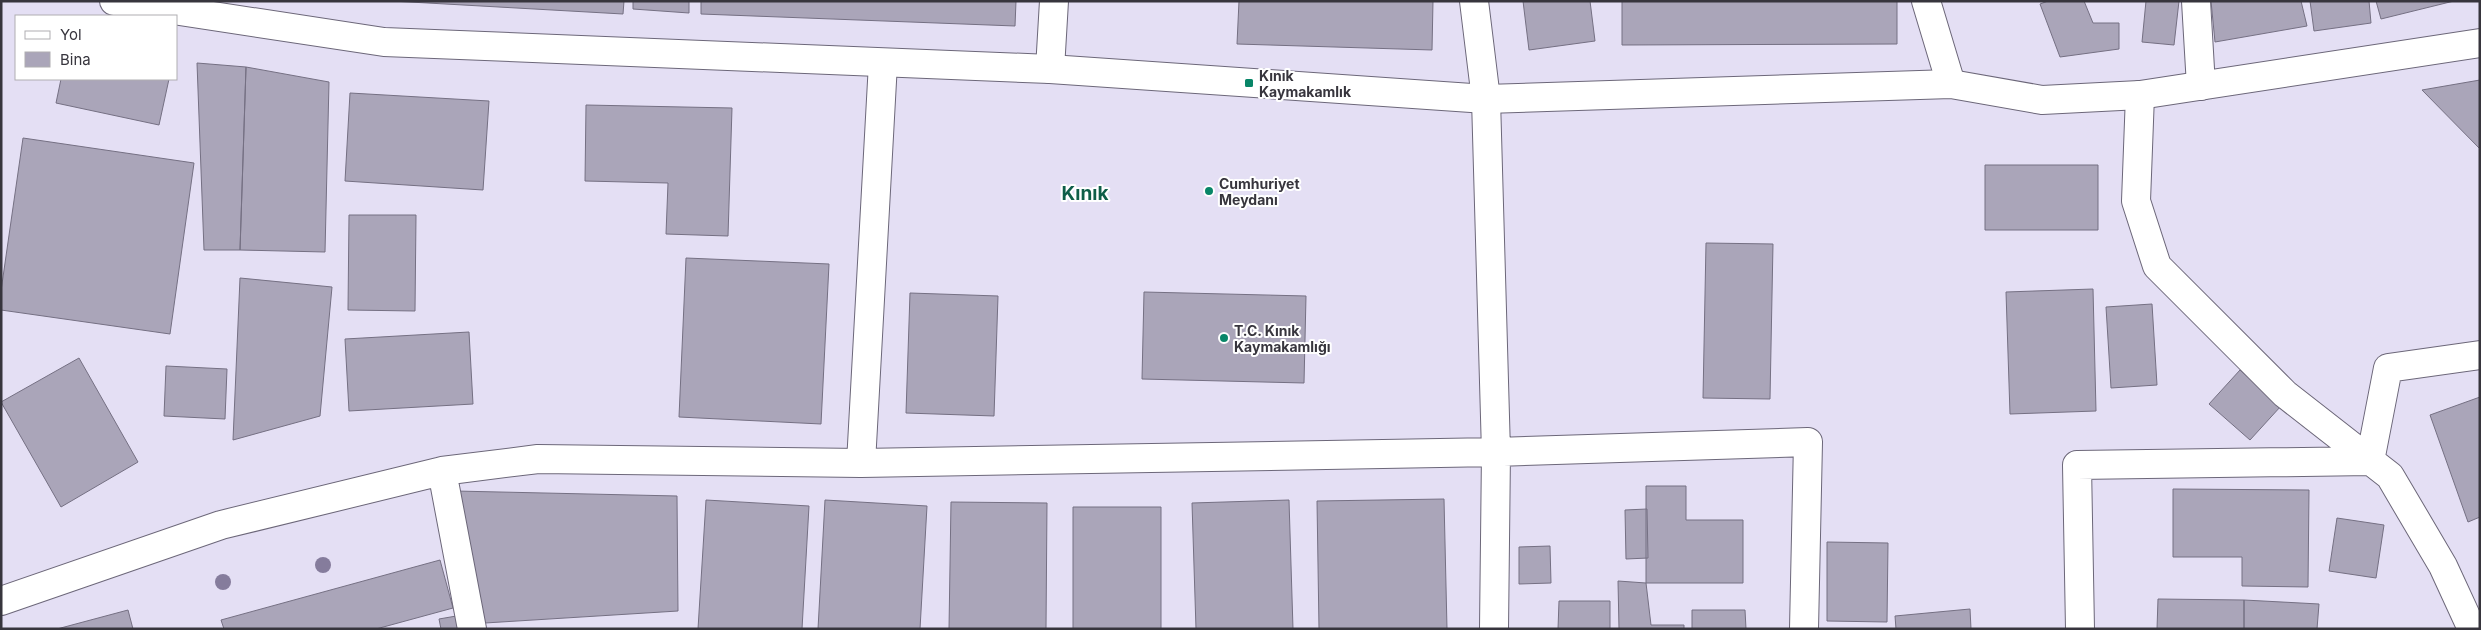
<svg xmlns="http://www.w3.org/2000/svg" width="2481" height="630" font-family="Inter,sans-serif">
  <style>
    .building { fill: #aaa5b9; stroke: #757083 }
    .lines { fill: none; stroke-linecap: round; stroke-linejoin: round }
    .minor-casing { stroke: #6c6779; stroke-width: 30 }
    .major-casing { stroke: #6c6779; stroke-width: 30 }
    .minor { stroke: #fff; stroke-width: 28 }
    .major { stroke: #fff; stroke-width: 28 }
    .tree { fill: #857c9c }
    .poi-dot { fill: #088668; stroke: #fff; stroke-width: 2 }
    .labels { text-anchor: middle; dominant-baseline: central; stroke-width: 4; stroke-linejoin: round; paint-order: stroke }
    .poi-label { font-size: 14px; font-weight: bold; fill: #37353d; stroke: #fff; text-anchor: start }
    .district-label { font-size: 19px; font-weight: bold; fill: #0e5d48; stroke: #fff }
  </style>
  <rect width="100%" height="100%" fill="#e4dff4"/>
  <path class="building" d="M 392,1 L 624,1 L 623,14 Z
    M 633,1 L 689,1 L 689,13 L 633,9 Z
    M 701,1 L 1016,1 L 1015,26 L 701,14 Z
    M 1239,1 L 1433,1 L 1432,50 L 1237,44 Z
    M 1523,1 L 1590,1 L 1595,41 L 1529,50 Z
    M 1622,1 L 1897,1 L 1897,44 L 1622,45 Z
    M 2048,1 L 2084,1 L 2093,23 L 2119,23 L 2119,49 L 2060,57 L 2040,4 Z
    M 2146,1 L 2179,1 L 2174,45 L 2142,42 Z
    M 2211,1 L 2301,1 L 2307,26 L 2215,42 Z
    M 2310,1 L 2369,1 L 2371,23 L 2314,31 Z
    M 2376,1 L 2454,1 L 2381,19 Z
    M 197,63 L 246,67 L 240,250 L 204,250 Z
    M 246,67 L 329,82 L 325,252 L 240,250 Z
    M 61,79 L 169,79 L 159,125 L 56,103 Z
    M 2480,80 L 2480,149 L 2422,90 Z
    M 350,93 L 489,101 L 483,190 L 345,181 Z
    M 586,105 L 732,108 L 728,236 L 666,234 L 668,183 L 585,181 Z
    M 23,138 L 194,163 L 170,334 L 1,310 L 1,291 Z
    M 1985,165 L 2098,165 L 2098,230 L 1985,230 Z
    M 349,215 L 416,215 L 415,311 L 348,310 Z
    M 1706,243 L 1773,244 L 1770,399 L 1703,398 Z
    M 686,258 L 829,264 L 821,424 L 679,417 Z
    M 240,278 L 332,287 L 320,416 L 233,440 Z
    M 2093,289 L 2096,411 L 2010,414 L 2006,292 Z
    M 1144,292 L 1306,296 L 1304,383 L 1142,379 Z
    M 910,293 L 998,296 L 994,416 L 906,413 Z
    M 2152,304 L 2157,385 L 2111,388 L 2106,307 Z
    M 469,332 L 473,404 L 349,411 L 345,339 Z
    M 79,358 L 138,462 L 61,507 L 1,402 Z
    M 166,366 L 227,369 L 225,419 L 164,416 Z
    M 2240,370 L 2281,406 L 2250,440 L 2209,404 Z
    M 2480,397 L 2480,517 L 2468,522 L 2430,415 Z
    M 1646,486 L 1686,486 L 1686,520 L 1743,520 L 1743,583 L 1646,583 Z
    M 2173,489 L 2309,490 L 2308,587 L 2242,586 L 2242,557 L 2173,557 Z
    M 455,491 L 677,496 L 678,611 L 485,623 Z
    M 1444,499 L 1447,629 L 1319,629 L 1317,501 Z
    M 706,500 L 809,506 L 802,629 L 698,629 Z
    M 825,500 L 927,506 L 920,629 L 818,629 Z
    M 1289,500 L 1293,629 L 1196,629 L 1192,503 Z
    M 951,502 L 1047,503 L 1046,629 L 949,629 Z
    M 1073,507 L 1161,507 L 1161,629 L 1073,629 Z
    M 1647,509 L 1648,558 L 1626,559 L 1625,510 Z
    M 2337,518 L 2384,525 L 2376,578 L 2329,571 Z
    M 1827,542 L 1888,543 L 1887,622 L 1827,621 Z
    M 1550,546 L 1551,583 L 1519,584 L 1519,547 Z
    M 440,560 L 453,608 L 376,629 L 224,629 L 221,620 Z
    M 1618,581 L 1646,583 L 1651,625 L 1684,625 L 1684,629 L 1619,629 Z
    M 2158,599 L 2244,600 L 2244,629 L 2157,629 Z
    M 2244,600 L 2319,604 L 2317,629 L 2244,629 Z
    M 1559,601 L 1610,601 L 1610,629 L 1558,629 Z
    M 1970,609 L 1971,629 L 1896,629 L 1895,616 Z
    M 128,610 L 133,629 L 57,629 Z
    M 1692,610 L 1745,610 L 1746,629 L 1692,629 Z
    M 462,615 L 464,629 L 441,629 L 439,619 Z"/>
  <g class="lines">
    <g class="minor-casing">
      <path id="minor" d="M 1474,1 L 1486,99 L 1496,452 L 1494,629
        M 1926,1 L 1951,84
        M 2196,1 L 2201,86
        M 1050,69 L 1054,1
        M 2140,95 L 2136,201 L 2157,266 L 2285,394 L 2390,476 L 2443,566 L 2472,629
        M 861,463 L 883,63
        M 442,471 L 472,629
        M 1,601 L 221,525 L 442,471 L 538,459 L 861,463 L 1496,452 L 1808,442 L 1804,629
        M 2080,629 L 2077,465 L 2370,461 L 2388,368 L 2480,355"/>
    </g>
    <g class="major-casing">
      <path id="major" d="M 114,1 L 384,42 L 1050,69 L 1486,99 L 1951,84 L 2042,100 L 2140,95 L 2480,43"/>
    </g>
    <use href="#minor" class="minor"/>
    <use href="#major" class="major"/>
  </g>
  <g class="tree">
    <circle cx="323" cy="565" r="8"/>
    <circle cx="223" cy="582" r="8"/>
  </g>
  <g class="poi-dot">
    <rect x="1244" y="78" width="10" height="10" rx="2.5"/>
    <circle cx="1209" cy="191" r="5"/>
    <circle cx="1224" cy="338" r="5"/>
  </g>
  <g class="labels">
    <g class="poi-label">
      <text x="1259" y="75">Kınık<tspan x="1259" dy="16">Kaymakamlık</tspan></text>
      <text x="1219" y="183">Cumhuriyet<tspan x="1219" dy="16">Meydanı</tspan></text>
      <text x="1234" y="330">T.C. Kınık<tspan x="1234" dy="16">Kaymakamlığı</tspan></text>
    </g>
    <g class="district-label">
      <text x="1085" y="193">Kınık</text>
    </g>
  </g>
  <rect width="2481" height="630" fill="none" stroke="#37353d" stroke-width="5"/>
  <rect x="15" y="15" width="162" height="65" fill="#ffffff" stroke="#afaeb1"/>
  <rect x="25" y="31" width="25" height="8" fill="#ffffff" stroke="#afaeb1"/>
  <text x="60" y="40" font-size="15" fill="#37353d">Yol</text>
  <rect x="25" y="52" width="25" height="15" fill="#aaa5b9" stroke="#afaeb1"/>
  <text x="60" y="65" font-size="15" fill="#37353d">Bina</text>
</svg>
